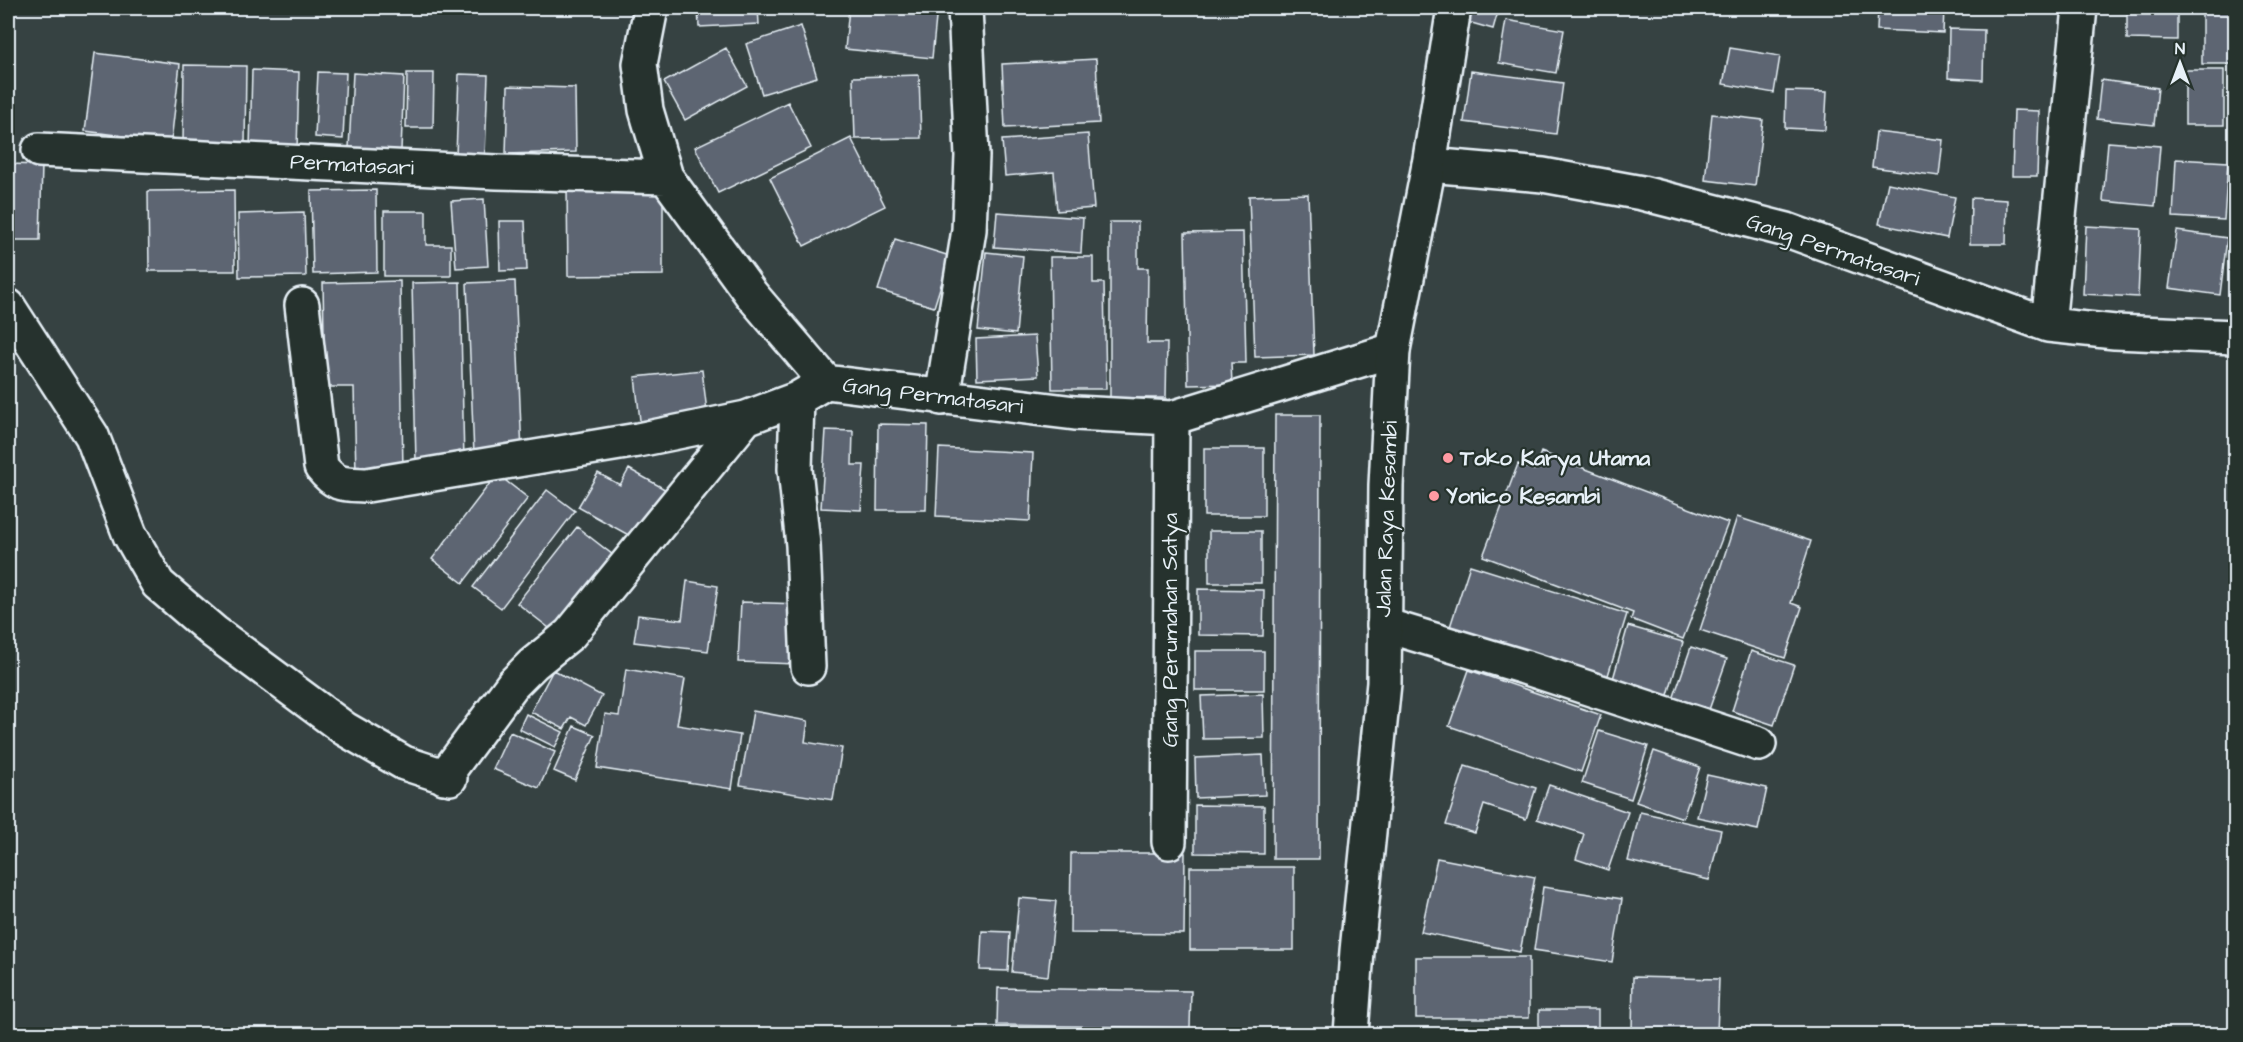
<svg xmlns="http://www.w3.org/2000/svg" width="2243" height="1042" font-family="'Architects Daughter',sans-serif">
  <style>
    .building { fill: #5d6572; stroke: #e8f1f8; stroke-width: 1.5 }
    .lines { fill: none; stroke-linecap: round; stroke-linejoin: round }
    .street-casing { stroke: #e8f1f8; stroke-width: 38 }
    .secondary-casing { stroke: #e8f1f8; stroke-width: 38 }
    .street { stroke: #26332d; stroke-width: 33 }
    .secondary { stroke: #26332d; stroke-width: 33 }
    .poi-dot { fill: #ff9aa2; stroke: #26332d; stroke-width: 2 }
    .labels { text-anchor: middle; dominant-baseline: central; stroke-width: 4.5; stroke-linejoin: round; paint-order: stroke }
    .street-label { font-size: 22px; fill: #e8f1f8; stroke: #26332d }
    .poi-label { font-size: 22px; font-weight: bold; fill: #e8f1f8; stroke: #26332d; text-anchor: start }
  </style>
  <rect width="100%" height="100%" fill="#364242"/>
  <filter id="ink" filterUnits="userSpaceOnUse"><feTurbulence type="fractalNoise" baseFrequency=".0167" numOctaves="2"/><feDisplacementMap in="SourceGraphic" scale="12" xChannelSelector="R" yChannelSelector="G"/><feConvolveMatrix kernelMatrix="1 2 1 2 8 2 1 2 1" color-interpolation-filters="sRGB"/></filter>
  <g filter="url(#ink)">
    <path class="building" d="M 698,8 L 758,8 L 759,24 L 699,27 Z
      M 849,8 L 937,8 L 932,58 L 845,49 Z
      M 1471,8 L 1499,8 L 1493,29 L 1468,22 Z
      M 1878,8 L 1944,8 L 1943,33 L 1877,30 Z
      M 2127,8 L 2177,8 L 2177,40 L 2127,39 Z
      M 2202,8 L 2236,8 L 2236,64 L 2202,64 Z
      M 1506,20 L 1564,30 L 1556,73 L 1499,63 Z
      M 801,26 L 817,77 L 762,94 L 746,44 Z
      M 1949,29 L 1984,30 L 1983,80 L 1948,78 Z
      M 726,48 L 747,86 L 685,120 L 664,82 Z
      M 1730,48 L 1780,56 L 1774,93 L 1723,84 Z
      M 95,53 L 180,64 L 171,142 L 85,131 Z
      M 1096,59 L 1099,123 L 1005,128 L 1002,64 Z
      M 184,65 L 246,66 L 245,145 L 183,144 Z
      M 252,70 L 299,72 L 297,150 L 250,149 Z
      M 2185,70 L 2224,70 L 2224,125 L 2185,125 Z
      M 1471,71 L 1563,83 L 1556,134 L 1464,122 Z
      M 318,72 L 346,73 L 343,139 L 315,137 Z
      M 353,73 L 404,76 L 401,150 L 349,148 Z
      M 407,73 L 434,73 L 433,128 L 406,128 Z
      M 459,74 L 488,75 L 485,156 L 456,155 Z
      M 919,75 L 921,138 L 855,139 L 853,77 Z
      M 2101,80 L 2158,88 L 2154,125 L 2097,119 Z
      M 508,86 L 575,88 L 576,152 L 506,154 Z
      M 1786,91 L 1827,92 L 1825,130 L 1785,128 Z
      M 788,102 L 811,148 L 718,193 L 695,147 Z
      M 2014,110 L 2039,111 L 2037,176 L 2012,176 Z
      M 1712,114 L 1763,120 L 1755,186 L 1705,180 Z
      M 1876,132 L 1943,140 L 1939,176 L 1872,167 Z
      M 1088,134 L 1094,208 L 1057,211 L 1054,172 L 1005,176 L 1002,140 Z
      M 851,138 L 885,206 L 804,246 L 770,178 Z
      M 2108,142 L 2160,146 L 2155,206 L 2103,201 Z
      M 2176,159 L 2228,162 L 2224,220 L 2173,217 Z
      M 8,164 L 42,165 L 40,240 L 8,240 Z
      M 1888,183 L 1955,197 L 1947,238 L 1879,224 Z
      M 663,185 L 663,275 L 568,276 L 567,186 Z
      M 234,190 L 235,271 L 149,271 L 148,191 Z
      M 376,190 L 377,272 L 313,274 L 311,191 Z
      M 1308,194 L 1314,355 L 1255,357 L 1249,196 Z
      M 1971,198 L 2007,200 L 2006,244 L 1970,244 Z
      M 484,199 L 488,266 L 456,268 L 451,201 Z
      M 384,211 L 426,211 L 426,245 L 451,245 L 451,276 L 384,276 Z
      M 304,212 L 306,276 L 239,277 L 238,214 Z
      M 997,212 L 1083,218 L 1081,253 L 994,247 Z
      M 499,221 L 525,221 L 527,270 L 500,271 Z
      M 1110,222 L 1138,222 L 1138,268 L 1148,268 L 1147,343 L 1167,343 L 1166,398 L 1110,398 Z
      M 2086,226 L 2141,229 L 2138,297 L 2083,294 Z
      M 2177,231 L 2227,238 L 2220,295 L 2169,288 Z
      M 1243,232 L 1246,363 L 1231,363 L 1232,384 L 1188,385 L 1185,233 Z
      M 895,239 L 950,256 L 934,307 L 878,290 Z
      M 986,252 L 1023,256 L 1016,334 L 978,330 Z
      M 1050,257 L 1093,257 L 1093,283 L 1104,283 L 1106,389 L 1052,389 Z
      M 400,281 L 403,473 L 356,474 L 354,387 L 325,387 L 323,283 Z
      M 515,281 L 522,454 L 474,455 L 467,283 Z
      M 460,282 L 464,462 L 416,463 L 412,283 Z
      M 1035,336 L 1038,376 L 977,379 L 976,339 Z
      M 702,370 L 708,420 L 641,429 L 635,377 Z
      M 1275,415 L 1320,415 L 1319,859 L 1273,859 Z
      M 878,424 L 928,425 L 926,510 L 877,510 Z
      M 826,430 L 853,431 L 852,465 L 864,465 L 861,510 L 821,508 Z
      M 939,448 L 1033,453 L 1030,521 L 936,516 Z
      M 1204,448 L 1264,448 L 1264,516 L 1204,516 Z
      M 1541,452 L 1728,523 L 1683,639 L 1631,619 L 1633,613 L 1483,556 L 1518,464 L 1534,470 Z
      M 629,469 L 670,492 L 641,542 L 578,507 L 598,473 L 620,485 Z
      M 497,474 L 528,498 L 463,583 L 432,559 Z
      M 547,490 L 575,511 L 501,608 L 473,587 Z
      M 1737,517 L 1811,541 L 1791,603 L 1802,607 L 1785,658 L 1700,630 Z
      M 577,527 L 613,555 L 553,631 L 517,603 Z
      M 1209,531 L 1261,531 L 1261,583 L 1209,583 Z
      M 1470,565 L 1627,614 L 1605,685 L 1447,636 Z
      M 687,581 L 718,586 L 708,651 L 634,642 L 638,615 L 682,620 Z
      M 1198,589 L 1264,590 L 1263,636 L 1198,635 Z
      M 741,602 L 799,604 L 797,664 L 738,662 Z
      M 1628,626 L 1683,642 L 1664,709 L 1609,693 Z
      M 1691,647 L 1727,659 L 1705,721 L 1670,708 Z
      M 1195,651 L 1264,651 L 1264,690 L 1195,690 Z
      M 1751,651 L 1794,665 L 1774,725 L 1732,711 Z
      M 626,669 L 685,679 L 677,725 L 740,735 L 732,789 L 597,768 L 605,714 L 619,716 Z
      M 553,670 L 602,696 L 586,725 L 571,717 L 564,729 L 531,712 Z
      M 1469,670 L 1601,715 L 1581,772 L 1449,726 Z
      M 1263,694 L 1264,738 L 1203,739 L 1201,696 Z
      M 753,711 L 808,721 L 805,742 L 842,748 L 833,800 L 740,785 Z
      M 526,714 L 563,732 L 555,747 L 519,729 Z
      M 574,726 L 595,735 L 575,780 L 554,771 Z
      M 1599,731 L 1648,746 L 1631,799 L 1582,783 Z
      M 510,732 L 555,752 L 539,788 L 493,769 Z
      M 1654,751 L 1700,767 L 1683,818 L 1636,802 Z
      M 1263,755 L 1265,795 L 1196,798 L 1195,758 Z
      M 1465,766 L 1536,788 L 1526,819 L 1484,805 L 1475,833 L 1446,825 Z
      M 1707,775 L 1767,788 L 1758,830 L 1697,817 Z
      M 1549,785 L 1628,812 L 1608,870 L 1576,859 L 1584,834 L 1537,819 Z
      M 1195,805 L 1264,806 L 1264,854 L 1195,853 Z
      M 1640,812 L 1721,830 L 1709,880 L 1628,861 Z
      M 1071,853 L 1185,853 L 1184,934 L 1070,933 Z
      M 1437,858 L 1535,877 L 1520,952 L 1421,932 Z
      M 1190,867 L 1294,867 L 1294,950 L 1190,950 Z
      M 1543,887 L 1622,899 L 1612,962 L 1534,950 Z
      M 1019,898 L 1056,901 L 1048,976 L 1012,972 Z
      M 982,931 L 1010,932 L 1008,971 L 980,970 Z
      M 1416,957 L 1529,957 L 1529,1018 L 1416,1018 Z
      M 1633,977 L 1719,979 L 1717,1034 L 1632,1033 Z
      M 998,988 L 1191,991 L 1190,1028 L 997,1025 Z
      M 1539,1010 L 1598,1010 L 1598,1034 L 1539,1034 Z
      M 1021,1030 L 1143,1034 L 1021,1034 Z"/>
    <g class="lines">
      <g class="street-casing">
        <path id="street" d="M 651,8 L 640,64 L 646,110 L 666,177 L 751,294 L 826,382 L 1075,413 L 1172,418 L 1393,350
          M 39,150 L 497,172 L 666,177
          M 1429,165 L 1543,175 L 1642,193 L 1787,230 L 2048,325 L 2115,332 L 2236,337
          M 302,305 L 321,467 C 336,486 343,484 367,485 L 638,440 L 746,418 L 797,399 L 826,382
          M 8,306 L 92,436 L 130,535 L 158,584 L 214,632 L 345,729 L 404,763 L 450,778
          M 2048,325 L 2080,8
          M 942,398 L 969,230 L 972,156 L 965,8
          M 797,399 L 795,469 L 803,545 L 808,667
          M 1384,625 L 1524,667 L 1759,744
          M 444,777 L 513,684 L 533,664 L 570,634 L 746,418
          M 1169,842 L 1172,418"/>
      </g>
      <g class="secondary-casing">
        <path id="secondary" d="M 1351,1034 L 1357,951 L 1384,683 L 1386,485 L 1393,350 L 1429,165 L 1454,8"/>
      </g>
      <use href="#street" class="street"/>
      <use href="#secondary" class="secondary"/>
    </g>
  </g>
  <g class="poi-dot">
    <circle cx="1448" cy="458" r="6"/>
    <circle cx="1434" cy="496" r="6"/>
  </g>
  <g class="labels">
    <g class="street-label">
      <text transform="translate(352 165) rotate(3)">Permatasari</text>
      <text transform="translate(1833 250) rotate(19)">Gang Permatasari</text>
      <text transform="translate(933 396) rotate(7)">Gang Permatasari</text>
      <text transform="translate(1387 519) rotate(-88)">Jalan Raya Kesambi</text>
      <text transform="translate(1170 630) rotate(-90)">Gang Perumahan Satya</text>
    </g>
    <g class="poi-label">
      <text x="1460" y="458">Toko Karya Utama</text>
      <text x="1446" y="496">Yonico Kesambi</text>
    </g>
  </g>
  <rect width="2243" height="1042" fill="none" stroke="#26332d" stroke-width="30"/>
  <rect x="15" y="15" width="2213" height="1012" fill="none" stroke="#e8f1f8" stroke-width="2" filter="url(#ink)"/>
  <g transform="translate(2180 63)" stroke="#26332d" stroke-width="4.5" paint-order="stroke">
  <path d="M0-4.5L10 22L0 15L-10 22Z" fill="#e8f1f8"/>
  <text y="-9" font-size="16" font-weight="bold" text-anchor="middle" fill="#e8f1f8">N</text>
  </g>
</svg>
